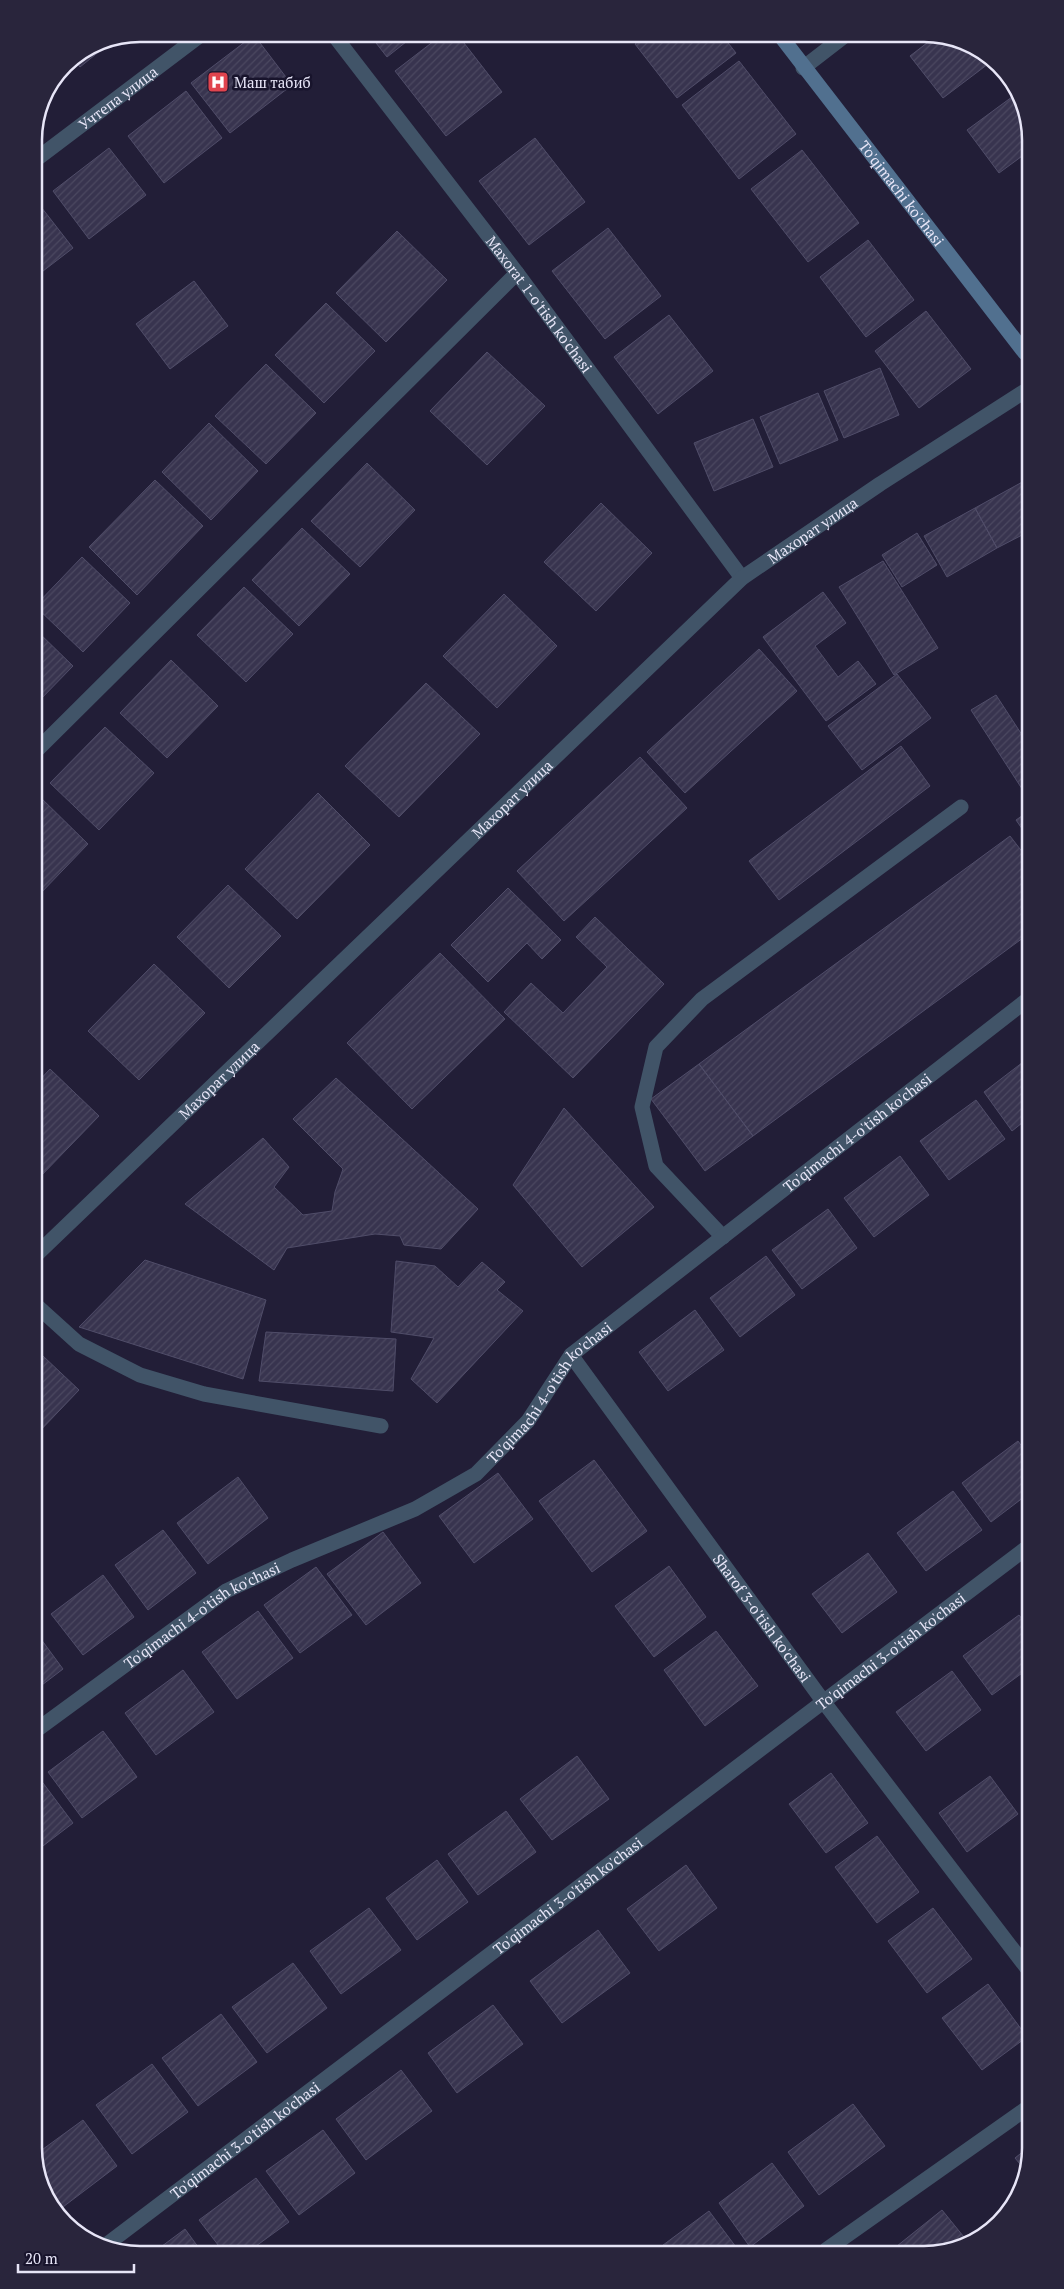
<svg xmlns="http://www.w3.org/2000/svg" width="1064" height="2289" font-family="'PT Serif',serif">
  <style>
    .building { fill: url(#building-hatch); stroke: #504d69 }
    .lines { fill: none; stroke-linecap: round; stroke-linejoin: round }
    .service { stroke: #415468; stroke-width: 15 }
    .minor { stroke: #415468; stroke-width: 15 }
    .tertiary { stroke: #415468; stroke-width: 15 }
    .secondary { stroke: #51708f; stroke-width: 15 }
    .labels { text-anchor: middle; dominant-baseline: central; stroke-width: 5; stroke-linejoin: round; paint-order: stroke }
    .poi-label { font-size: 15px; fill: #e7e5f7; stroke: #18142c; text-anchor: start }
    .street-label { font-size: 15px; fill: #e7e5f7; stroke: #18142c }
    .rim { fill: none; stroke: #e7e5f7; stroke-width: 2.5 }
  </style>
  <defs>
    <pattern id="building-hatch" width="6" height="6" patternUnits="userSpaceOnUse" patternTransform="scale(1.25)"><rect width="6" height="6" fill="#38344f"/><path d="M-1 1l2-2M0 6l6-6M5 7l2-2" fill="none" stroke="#4b4860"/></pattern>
  </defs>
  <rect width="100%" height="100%" fill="#221e37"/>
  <path class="building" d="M 369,34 L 416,34 L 387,57 Z
    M 443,34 L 457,34 L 502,92 L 446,136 L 395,71 Z
    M 648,34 L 721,34 L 736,53 L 677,98 L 635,44 Z
    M 254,35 L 292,85 L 230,133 L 191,83 Z
    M 936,36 L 988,56 L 992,61 L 943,98 L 910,56 Z
    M 116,38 L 80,67 L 73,59 L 100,42 Z
    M 739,61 L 796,134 L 739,179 L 682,105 Z
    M 60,72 L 64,77 L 49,89 Z
    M 186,91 L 222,138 L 164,183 L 128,136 Z
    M 1016,94 L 1024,106 L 1025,154 L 999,173 L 967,130 Z
    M 535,138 L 585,202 L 529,245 L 479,181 Z
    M 109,148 L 146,195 L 89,239 L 53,191 Z
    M 802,150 L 859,223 L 808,262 L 751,189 Z
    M 38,203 L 73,248 L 34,278 L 34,206 Z
    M 608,228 L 661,296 L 605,339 L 552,271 Z
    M 397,231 L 447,280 L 386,342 L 336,293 Z
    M 868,240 L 914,300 L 866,337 L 820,277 Z
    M 194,281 L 228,326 L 170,369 L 136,324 Z
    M 326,303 L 375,351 L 324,403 L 275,355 Z
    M 926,311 L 971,369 L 919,408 L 875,351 Z
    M 669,315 L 713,371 L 658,414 L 614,357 Z
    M 487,352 L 545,406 L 487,465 L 430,411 Z
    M 266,364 L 316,413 L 266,464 L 215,416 Z
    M 880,368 L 899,415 L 844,438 L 824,391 Z
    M 818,393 L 838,440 L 780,464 L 760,417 Z
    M 753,419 L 773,467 L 714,491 L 694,443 Z
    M 209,423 L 258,471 L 211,520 L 162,472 Z
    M 367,463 L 415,510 L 360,567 L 311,521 Z
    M 155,480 L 203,526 L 137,595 L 89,547 Z
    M 1026,480 L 1026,533 L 997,548 L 975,508 Z
    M 601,503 L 652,553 L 596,611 L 544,562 Z
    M 975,508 L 997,548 L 947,577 L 924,536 Z
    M 302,528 L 350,574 L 299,626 L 252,580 Z
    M 917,533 L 937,565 L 902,587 L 882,555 Z
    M 82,557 L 130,603 L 83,652 L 35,606 Z
    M 883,561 L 938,648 L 894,675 L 839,587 Z
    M 244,587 L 293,634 L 246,682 L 197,635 Z
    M 823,592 L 846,623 L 815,646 L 838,677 L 858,661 L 876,684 L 826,721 L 763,637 Z
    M 504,594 L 557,646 L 497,708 L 443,656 Z
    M 35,629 L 73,666 L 36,704 Z
    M 759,649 L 797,691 L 685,793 L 647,752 Z
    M 171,660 L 218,706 L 167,758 L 120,713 Z
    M 897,674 L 931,718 L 862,770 L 828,726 Z
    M 426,683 L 480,734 L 399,817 L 345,766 Z
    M 996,695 L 1026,741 L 1026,795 L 971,710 Z
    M 105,727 L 154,773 L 99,830 L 50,783 Z
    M 901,746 L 930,786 L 779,900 L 749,861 Z
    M 640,757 L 687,808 L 564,921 L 517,871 Z
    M 36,793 L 88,844 L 37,897 L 36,897 Z
    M 318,793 L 370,845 L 297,919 L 245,869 Z
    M 1026,813 L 1027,836 L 1016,820 Z
    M 1010,836 L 1027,858 L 1027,935 L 753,1136 L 699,1064 Z
    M 228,885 L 281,936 L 229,988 L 177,937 Z
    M 508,888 L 561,940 L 542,959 L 527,943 L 488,982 L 451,945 Z
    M 595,917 L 664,984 L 573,1078 L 504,1012 L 531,983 L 563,1013 L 607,967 L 576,937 Z
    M 440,953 L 505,1019 L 412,1109 L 347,1043 Z
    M 154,964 L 205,1013 L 139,1080 L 88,1031 Z
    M 1027,1059 L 1027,1119 L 1012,1131 L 984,1092 Z
    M 699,1064 L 753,1136 L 705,1171 L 651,1099 Z
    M 50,1069 L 99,1116 L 37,1180 L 37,1083 Z
    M 336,1078 L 478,1209 L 441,1249 L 404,1245 L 400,1236 L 375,1234 L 287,1248 L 274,1270 L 185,1204 L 263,1138 L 289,1167 L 274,1187 L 303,1215 L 332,1211 L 335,1192 L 343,1169 L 293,1119 Z
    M 976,1100 L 1005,1139 L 949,1180 L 920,1141 Z
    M 564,1108 L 654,1207 L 582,1267 L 513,1185 Z
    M 900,1156 L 929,1195 L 874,1237 L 844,1198 Z
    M 828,1209 L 857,1248 L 802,1289 L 772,1250 Z
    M 766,1256 L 795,1295 L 740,1337 L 710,1298 Z
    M 145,1260 L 266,1300 L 243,1379 L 79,1327 Z
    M 396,1261 L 435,1266 L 458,1287 L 482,1262 L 505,1282 L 497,1290 L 523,1311 L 437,1403 L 411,1379 L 434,1338 L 391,1332 Z
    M 695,1310 L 724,1350 L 668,1391 L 639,1352 Z
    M 266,1332 L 396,1339 L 393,1391 L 259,1381 Z
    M 43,1356 L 79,1390 L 37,1434 L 37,1362 Z
    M 1018,1441 L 1028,1455 L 1028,1494 L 991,1522 L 962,1483 Z
    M 594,1460 L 647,1531 L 592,1572 L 539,1501 Z
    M 498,1473 L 533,1519 L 474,1563 L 439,1516 Z
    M 238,1477 L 268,1518 L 208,1564 L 177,1523 Z
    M 953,1491 L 982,1530 L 926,1571 L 897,1533 Z
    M 163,1530 L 196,1573 L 148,1610 L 115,1565 Z
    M 383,1532 L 421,1583 L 366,1625 L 327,1574 Z
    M 868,1553 L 897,1592 L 842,1633 L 812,1594 Z
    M 669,1566 L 706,1617 L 654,1657 L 615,1606 Z
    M 316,1567 L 352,1615 L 300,1653 L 264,1605 Z
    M 103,1575 L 134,1617 L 83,1655 L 51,1614 Z
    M 258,1611 L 293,1658 L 237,1699 L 202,1652 Z
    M 1019,1615 L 1029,1628 L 1029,1668 L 992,1695 L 963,1656 Z
    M 716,1631 L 758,1686 L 705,1726 L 664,1670 Z
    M 38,1635 L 63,1669 L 38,1688 Z
    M 183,1670 L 214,1712 L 156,1755 L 125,1713 Z
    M 952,1671 L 981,1710 L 926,1751 L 896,1712 Z
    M 103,1731 L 137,1777 L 82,1818 L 48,1772 Z
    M 577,1756 L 609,1799 L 552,1840 L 520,1799 Z
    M 831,1773 L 868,1823 L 826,1853 L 789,1804 Z
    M 990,1776 L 1018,1814 L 967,1852 L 939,1813 Z
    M 40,1779 L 73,1823 L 39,1849 L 38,1781 Z
    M 506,1811 L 536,1852 L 478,1895 L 448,1854 Z
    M 877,1836 L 919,1892 L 877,1923 L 835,1867 Z
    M 437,1860 L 468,1902 L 417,1940 L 386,1898 Z
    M 686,1865 L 717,1908 L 659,1951 L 627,1909 Z
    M 369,1908 L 401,1950 L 341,1994 L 310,1951 Z
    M 933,1908 L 972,1959 L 927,1993 L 888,1941 Z
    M 598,1930 L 630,1973 L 562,2023 L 530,1981 Z
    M 293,1963 L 327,2008 L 267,2053 L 232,2007 Z
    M 988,1984 L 1027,2037 L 982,2070 L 942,2018 Z
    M 493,2005 L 523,2044 L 457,2093 L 428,2053 Z
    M 221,2014 L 257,2062 L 198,2106 L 162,2058 Z
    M 152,2064 L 188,2112 L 132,2154 L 96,2105 Z
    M 401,2070 L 432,2111 L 366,2160 L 336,2119 Z
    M 853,2104 L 885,2146 L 819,2195 L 788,2152 Z
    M 83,2120 L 117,2166 L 59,2210 L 40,2183 L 39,2152 Z
    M 323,2130 L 355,2173 L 299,2215 L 266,2171 Z
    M 1030,2146 L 1030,2149 L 1024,2169 L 1015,2158 Z
    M 772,2163 L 804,2206 L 750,2247 L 719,2203 Z
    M 256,2178 L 289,2222 L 245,2254 L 225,2254 L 199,2220 Z
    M 942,2210 L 968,2242 L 958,2249 L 892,2250 Z
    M 709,2211 L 739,2251 L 655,2251 Z
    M 185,2229 L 204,2255 L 150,2255 Z"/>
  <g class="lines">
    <path class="service" d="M 723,1237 L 656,1166 L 642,1107 L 656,1047 L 702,999 L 961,807"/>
    <g class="minor">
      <path id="s1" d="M 333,34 L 517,273 L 742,578"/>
      <path d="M 803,68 L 847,34"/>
      <path d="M 36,751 L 517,273"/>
      <path id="s2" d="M 37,1254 L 742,578 L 880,484 L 1025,391"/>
      <path d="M 37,1306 L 79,1344 L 140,1375 L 204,1394 L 381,1426"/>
      <path id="s3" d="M 571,1355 L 823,1701 L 1030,1972"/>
      <path id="s4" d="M 38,1729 L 226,1591 L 292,1560 L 415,1509 L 476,1474 L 528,1421 L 571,1355 L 1027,1000"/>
      <path id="s5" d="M 106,2245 L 1029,1546"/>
      <path d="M 826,2250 L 1030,2106"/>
    </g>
    <path class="tertiary" id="s6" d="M 34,161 L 202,34"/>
    <path class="secondary" id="s7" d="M 779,34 L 1025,353"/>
  </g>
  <defs>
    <g id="hospital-square" transform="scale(1.125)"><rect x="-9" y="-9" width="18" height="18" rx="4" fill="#e0444e" stroke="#18142c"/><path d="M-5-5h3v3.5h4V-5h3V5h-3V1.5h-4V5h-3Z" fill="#fff"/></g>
  </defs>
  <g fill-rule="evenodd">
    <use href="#hospital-square" x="218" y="82"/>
  </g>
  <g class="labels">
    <g class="poi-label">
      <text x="234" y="82">Маш табиб</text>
    </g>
    <g class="street-label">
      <text stroke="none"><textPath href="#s6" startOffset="105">Учтепа улица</textPath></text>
      <text stroke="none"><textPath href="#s7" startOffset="201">To'qimachi ko'chasi</textPath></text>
      <text stroke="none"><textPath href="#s1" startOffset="340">Maxorat 1-o'tish ko'chasi</textPath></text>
      <text stroke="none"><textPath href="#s2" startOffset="1062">Махорат улица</textPath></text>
      <text stroke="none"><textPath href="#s2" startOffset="658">Махорат улица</textPath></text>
      <text stroke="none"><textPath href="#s2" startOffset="252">Махорат улица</textPath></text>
      <text stroke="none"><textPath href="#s4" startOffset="1025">To'qimachi 4-o'tish ko'chasi</textPath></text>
      <text stroke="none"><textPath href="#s4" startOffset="620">To'qimachi 4-o'tish ko'chasi</textPath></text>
      <text stroke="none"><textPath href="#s4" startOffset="200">To'qimachi 4-o'tish ko'chasi</textPath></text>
      <text stroke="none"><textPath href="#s3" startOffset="325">Sharof 3-o'tish ko'chasi</textPath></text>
      <text stroke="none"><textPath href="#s5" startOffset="984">To'qimachi 3-o'tish ko'chasi</textPath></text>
      <text stroke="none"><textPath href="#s5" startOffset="579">To'qimachi 3-o'tish ko'chasi</textPath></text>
      <text stroke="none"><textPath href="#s5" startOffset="174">To'qimachi 3-o'tish ko'chasi</textPath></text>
    </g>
  </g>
  <path d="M0 0H1064V2289H0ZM140 42H924A98 98 0 0 1 1022 140V2148A98 98 0 0 1 924 2246H140A98 98 0 0 1 42 2148V140A98 98 0 0 1 140 42Z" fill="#29253c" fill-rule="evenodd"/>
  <path class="rim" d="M140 42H924A98 98 0 0 1 1022 140V2148A98 98 0 0 1 924 2246H140A98 98 0 0 1 42 2148V140A98 98 0 0 1 140 42Z"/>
  <path d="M18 2264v8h116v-8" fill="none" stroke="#e7e5f7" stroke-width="2.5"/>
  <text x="25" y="2264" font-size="15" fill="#e7e5f7" stroke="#18142c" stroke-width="4" paint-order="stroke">20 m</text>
</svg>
